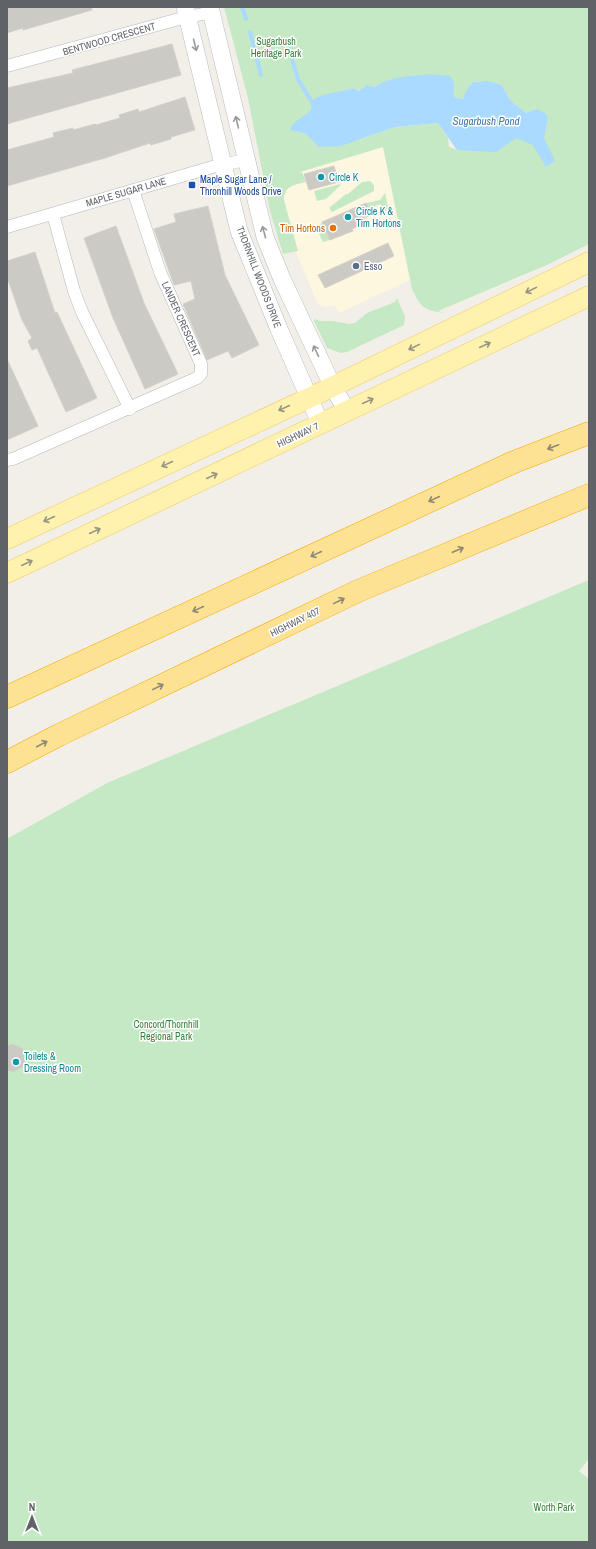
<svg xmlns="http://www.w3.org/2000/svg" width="596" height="1549" font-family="'Archivo Narrow',sans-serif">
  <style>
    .commercial { fill: #fef7e0 }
    .green { fill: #c5e8c5; fill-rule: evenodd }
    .water { fill: #aadaff }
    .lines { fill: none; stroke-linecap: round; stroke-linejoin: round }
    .stream { stroke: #aadaff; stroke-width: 4 }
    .building { fill: #cccac5; stroke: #d6d1c6 }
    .street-casing { stroke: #b5b8bc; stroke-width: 13 }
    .secondary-casing { stroke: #b6babf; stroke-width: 18 }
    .primary-casing { stroke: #f2c960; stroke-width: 21 }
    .highway-casing { stroke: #f9ab00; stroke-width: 23 }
    .street { stroke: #fff; stroke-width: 12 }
    .secondary { stroke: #fff; stroke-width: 17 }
    .primary { stroke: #fff2af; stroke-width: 20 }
    .highway { stroke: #fde293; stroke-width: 22 }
    .oneway { stroke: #979a9d }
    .oneway2 { stroke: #979581 }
    .oneway3 { stroke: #8e8975 }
    .culture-dot { fill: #0f9aa8; stroke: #fff; stroke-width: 1.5 }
    .transit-dot { fill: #1a4fb4; stroke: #fff; stroke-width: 1.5 }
    .food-dot { fill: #e8710a; stroke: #fff; stroke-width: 1.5 }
    .service-dot { fill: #5c6f8a; stroke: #fff; stroke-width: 1.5 }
    .labels { text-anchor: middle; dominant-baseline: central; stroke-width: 3; stroke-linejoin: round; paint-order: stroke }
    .street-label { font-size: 10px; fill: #5f6368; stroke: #fff }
    .park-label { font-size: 10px; fill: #348238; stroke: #fff }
    .culture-label { font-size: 10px; fill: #0d838f; stroke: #fff; text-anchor: start }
    .transit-label { font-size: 10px; fill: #164399; stroke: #fff; text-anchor: start }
    .food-label { font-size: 10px; fill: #c56008; stroke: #fff; text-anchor: end }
    .service-label { font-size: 10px; fill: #4e5e75; stroke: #fff; text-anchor: start }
    .water-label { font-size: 11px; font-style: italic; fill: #4174aa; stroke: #fff }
  </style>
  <rect width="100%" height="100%" fill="#f1efe8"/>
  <path class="commercial" d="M 384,147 L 410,280 L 339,313 L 335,305 L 326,307 L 319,305 L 317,302 L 289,236 L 275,179 Z"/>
  <path class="green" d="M 224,7 L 589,7 L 589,244 L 549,264 L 438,311 L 444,313 C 423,310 421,307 412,289 L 383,147 L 297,173 L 302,172 L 306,182 C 294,185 284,186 284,200 L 298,251 L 283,254 L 270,211 L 248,98 ZM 480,81 L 502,85 L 510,100 L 526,113 L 536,109 L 548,118 L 545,130 L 457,150 L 449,147 L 448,138 L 438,123 L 395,127 L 359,140 L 319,147 L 306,134 L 291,130 L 312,110 L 312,100 L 353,88 L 359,91 L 367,85 L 375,87 L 454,83 L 454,97 L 463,99 L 473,82 Z
    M 370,181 L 374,185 L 374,191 L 332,212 L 329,208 L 346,194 L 348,194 L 362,182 Z
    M 340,184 L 341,185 L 326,199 L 317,201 L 314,191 Z
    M 385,193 L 388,207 L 383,214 L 380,204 L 368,209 L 366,203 L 380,200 Z
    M 322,222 L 330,240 L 323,242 L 317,230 Z
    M 397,298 L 405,317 L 404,325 L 347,352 L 341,353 L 327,348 L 314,321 L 314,319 L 320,321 L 333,321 L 349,324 L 355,323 L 367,313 L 395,302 Z
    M 589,580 L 589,1459 L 579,1471 L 589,1479 L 589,1542 L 7,1542 L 7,839 L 107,783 Z"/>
  <path class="water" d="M 431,74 L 450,76 L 454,83 L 454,97 L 463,99 L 465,93 L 473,82 L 487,81 L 502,85 L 510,100 L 526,113 L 536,109 L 545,113 L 548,118 L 544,138 L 555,161 L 546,167 L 533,145 L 516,138 L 496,152 L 457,150 L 438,123 L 395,127 L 341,146 L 319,147 L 306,134 L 290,130 C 294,119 304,118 311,110 L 312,100 C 325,92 339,93 353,88 L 359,91 L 367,85 L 375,87 C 391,76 413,76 431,74 Z"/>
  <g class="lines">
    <path class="stream" d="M 242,7 L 246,19
      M 250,32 L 261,75
      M 287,42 L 298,79 L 313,104"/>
  </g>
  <path class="building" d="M 7,7 L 91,7 L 92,10 L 23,30 L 23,28 L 7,33 Z
    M 172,44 L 181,75 L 7,124 L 7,88 L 73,73 L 72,70 Z
    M 185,97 L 195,130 L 171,137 L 171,139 L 151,145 L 150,143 L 105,158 L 7,186 L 7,150 L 54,137 L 53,133 L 73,128 L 73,130 L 95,124 L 96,125 L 120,118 L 119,115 L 138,109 L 139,112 Z
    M 334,166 L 339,182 L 309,190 L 304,174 Z
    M 366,203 L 371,215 L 364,218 L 366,223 L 352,229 L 353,231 L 330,240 L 322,222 Z
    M 208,206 L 225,275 L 259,345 L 232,358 L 228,351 L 207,360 L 183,304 L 195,299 L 191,281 L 174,285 L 154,229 L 176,222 L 174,214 Z
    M 116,226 L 144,303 L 178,374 L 145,389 L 113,318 L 84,238 Z
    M 388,243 L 394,256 L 325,288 L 318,275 Z
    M 35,252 L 55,313 L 57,312 L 97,398 L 66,412 L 37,348 L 32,350 L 28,341 L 32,338 L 22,320 L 7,277 L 7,261 Z
    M 7,359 L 38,426 L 7,440 Z
    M 12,1044 L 22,1048 L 26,1058 L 22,1067 L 13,1072 L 7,1070 L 7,1046 Z"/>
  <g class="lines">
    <g class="street-casing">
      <path id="street" d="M 7,66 L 179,19 L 212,12
        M 53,214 L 74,291 L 82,312 L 130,409
        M 7,227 L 216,166 L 246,160
        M 7,460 L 13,459 L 197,378 L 201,374 L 201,364 L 160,272 L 133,190"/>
    </g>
    <g class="secondary-casing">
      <path id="secondary" d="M 185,7 L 239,231 L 279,329 L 321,425
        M 210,7 L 265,237 L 282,279 L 333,387 L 347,411"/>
    </g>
    <g class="primary-casing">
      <path id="primary" d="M 7,539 L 309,398 L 589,262
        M 7,573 L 589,296"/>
    </g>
    <g class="highway-casing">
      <path id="highway" d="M 7,697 L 514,462 L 589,433
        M 7,762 L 59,735 L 358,591 L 589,495"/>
    </g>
    <use href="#street" class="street"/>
    <use href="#secondary" class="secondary"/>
    <use href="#primary" class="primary"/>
    <use href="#highway" class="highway"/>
  </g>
  <defs><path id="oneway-shaft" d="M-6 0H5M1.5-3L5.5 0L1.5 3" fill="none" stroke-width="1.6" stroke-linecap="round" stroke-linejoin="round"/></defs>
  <g class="oneway">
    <use href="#oneway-shaft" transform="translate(195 45) rotate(76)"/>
    <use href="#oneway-shaft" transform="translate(237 122) rotate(-103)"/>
    <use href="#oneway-shaft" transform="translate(264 232) rotate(-105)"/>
    <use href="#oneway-shaft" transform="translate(316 351) rotate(-115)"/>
  </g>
  <g class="oneway2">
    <use href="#oneway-shaft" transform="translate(531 290) rotate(154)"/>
    <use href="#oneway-shaft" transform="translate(485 345) rotate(-25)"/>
    <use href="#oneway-shaft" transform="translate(414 347) rotate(154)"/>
    <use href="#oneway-shaft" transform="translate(368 401) rotate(-25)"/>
    <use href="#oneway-shaft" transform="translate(284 408) rotate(155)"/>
    <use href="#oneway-shaft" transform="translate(167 464) rotate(155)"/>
    <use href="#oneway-shaft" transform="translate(212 476) rotate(-25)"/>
    <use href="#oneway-shaft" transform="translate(49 519) rotate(155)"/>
    <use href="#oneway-shaft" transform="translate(95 531) rotate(-25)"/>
    <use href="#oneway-shaft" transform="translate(27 563) rotate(-25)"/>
  </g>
  <g class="oneway3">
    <use href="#oneway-shaft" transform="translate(553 447) rotate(159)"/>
    <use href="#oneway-shaft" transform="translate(434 499) rotate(155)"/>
    <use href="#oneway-shaft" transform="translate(458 550) rotate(-23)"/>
    <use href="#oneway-shaft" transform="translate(316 554) rotate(155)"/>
    <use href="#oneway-shaft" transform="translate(339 601) rotate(-26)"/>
    <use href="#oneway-shaft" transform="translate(198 609) rotate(155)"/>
    <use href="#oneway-shaft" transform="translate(158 687) rotate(-26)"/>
    <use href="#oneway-shaft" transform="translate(42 744) rotate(-28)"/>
  </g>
  <g class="culture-dot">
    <circle cx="321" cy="177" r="4"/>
    <circle cx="348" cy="217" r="4"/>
    <circle cx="16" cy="1062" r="4"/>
  </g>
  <rect class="transit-dot" x="188" y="181" width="8" height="8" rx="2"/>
  <circle class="food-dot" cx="333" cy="228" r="4"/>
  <circle class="service-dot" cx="356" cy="266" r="4"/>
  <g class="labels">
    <g class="street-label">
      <text transform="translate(109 39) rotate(-16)">BENTWOOD CRESCENT</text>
      <text transform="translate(126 192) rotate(-16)">MAPLE SUGAR LANE</text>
      <text transform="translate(259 277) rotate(69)">THORNHILL WOODS DRIVE</text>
      <text transform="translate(181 319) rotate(66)">LANDER CRESCENT</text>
      <text transform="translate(298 435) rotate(-25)">HIGHWAY 7</text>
      <text transform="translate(295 622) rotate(-26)">HIGHWAY 407</text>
    </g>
    <g class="park-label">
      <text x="276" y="41">Sugarbush<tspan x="276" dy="12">Heritage Park</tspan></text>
      <text x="166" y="1024">Concord/Thornhill<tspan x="166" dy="12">Regional Park</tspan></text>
      <text x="554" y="1507">Worth Park</text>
    </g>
    <g class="culture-label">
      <text x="329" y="177">Circle K</text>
      <text x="356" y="211">Circle K &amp;<tspan x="356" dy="12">Tim Hortons</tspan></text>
      <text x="24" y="1056">Toilets &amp;<tspan x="24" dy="12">Dressing Room</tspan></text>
    </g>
    <g class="transit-label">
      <text x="200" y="179">Maple Sugar Lane /<tspan x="200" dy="12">Thronhill Woods Drive</tspan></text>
    </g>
    <g class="food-label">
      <text x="325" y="228">Tim Hortons</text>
    </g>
    <g class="service-label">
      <text x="364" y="266">Esso</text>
    </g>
    <g class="water-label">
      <text x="486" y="121">Sugarbush Pond</text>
    </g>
  </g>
  <rect width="596" height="1549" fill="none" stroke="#5f6368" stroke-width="16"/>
  <g transform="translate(32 1517)" stroke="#ffffff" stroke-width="3" paint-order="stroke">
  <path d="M0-3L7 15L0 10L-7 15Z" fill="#5f6368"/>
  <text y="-6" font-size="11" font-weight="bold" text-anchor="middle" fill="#5f6368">N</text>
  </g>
</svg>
